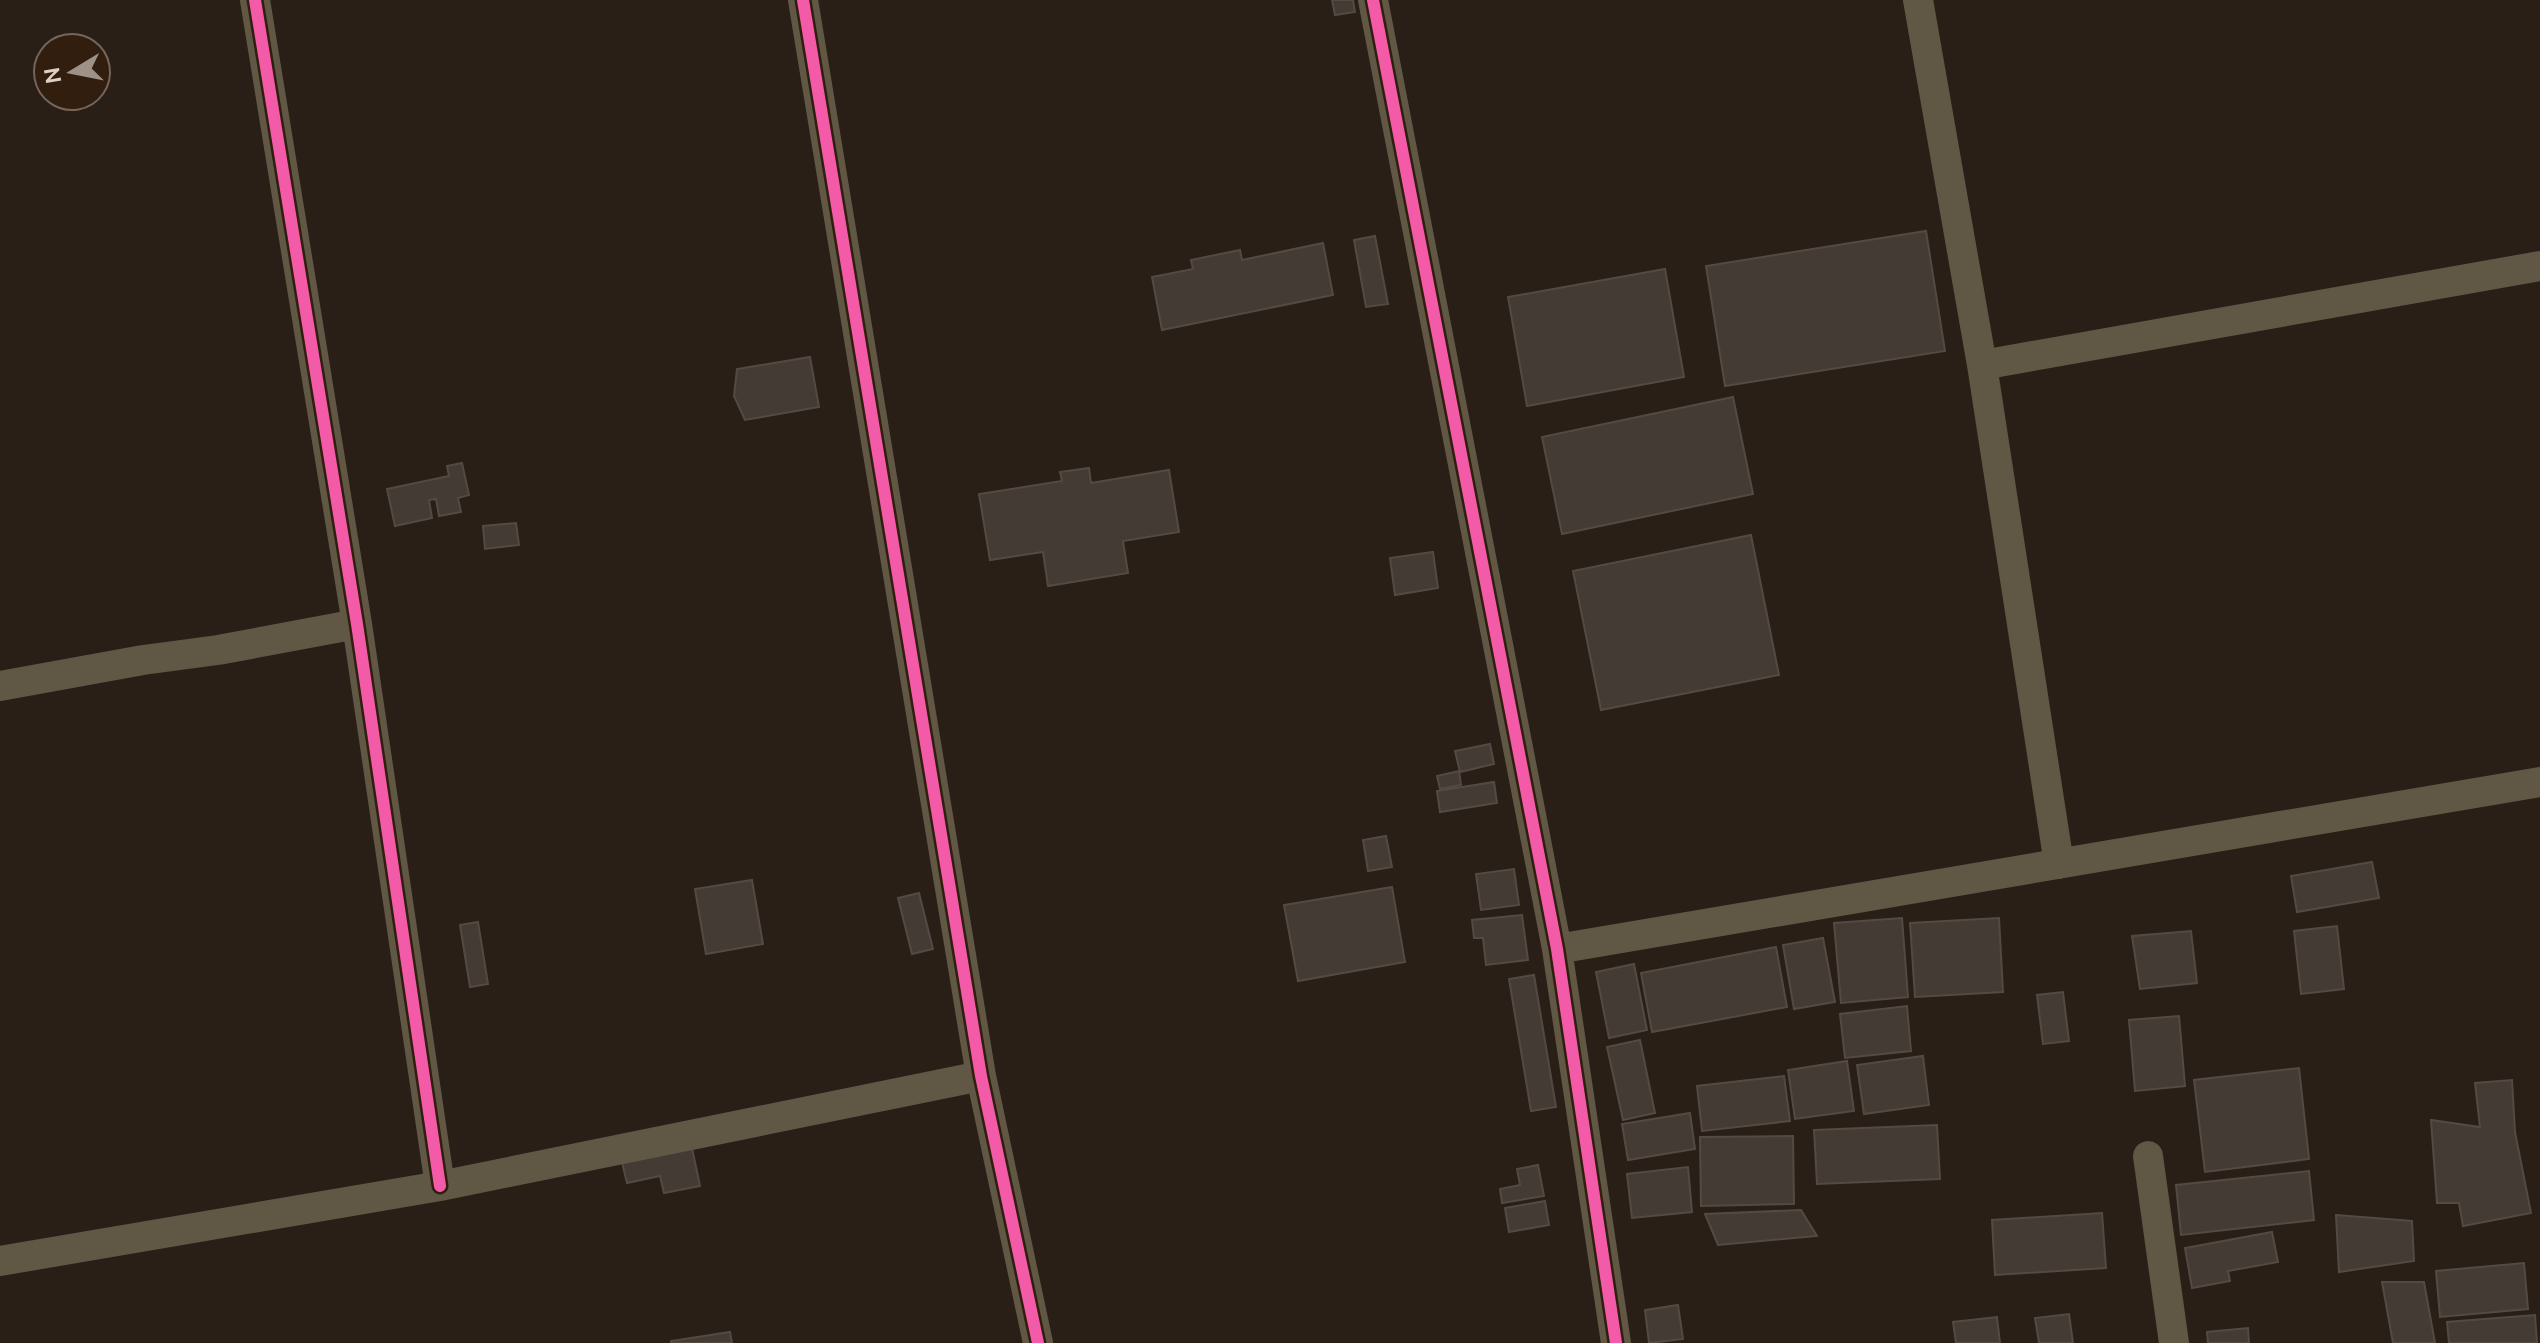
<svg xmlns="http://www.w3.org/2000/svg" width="2540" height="1343" font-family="Ubuntu,sans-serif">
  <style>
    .building { fill: #443b35; stroke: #544a44; stroke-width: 2 }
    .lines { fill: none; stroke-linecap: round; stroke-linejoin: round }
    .minor { stroke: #605745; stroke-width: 30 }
    .cycleway-casing { stroke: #311e0e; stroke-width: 17 }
    .cycleway { stroke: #f35aa7; stroke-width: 12 }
  </style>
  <rect width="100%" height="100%" fill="#291f16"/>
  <path class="building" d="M 1332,0 L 1353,0 L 1355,12 L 1335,15 Z
    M 1926,231 L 1945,351 L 1725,386 L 1706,266 Z
    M 1375,236 L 1388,304 L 1366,307 L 1354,240 Z
    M 1323,243 L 1333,295 L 1162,330 L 1152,277 L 1193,269 L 1191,260 L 1240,250 L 1242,260 Z
    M 1665,269 L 1684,377 L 1527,406 L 1508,297 Z
    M 810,357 L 819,407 L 745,420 L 734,396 L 737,369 Z
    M 1733,397 L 1753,494 L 1562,534 L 1542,437 Z
    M 462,463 L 469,495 L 458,498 L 461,512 L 439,516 L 436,499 L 429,500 L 432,518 L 395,526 L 387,489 L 449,476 L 447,466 Z
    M 1089,468 L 1091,483 L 1169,470 L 1179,532 L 1123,541 L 1128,573 L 1048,586 L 1043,552 L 990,560 L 979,494 L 1062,481 L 1060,472 Z
    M 516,523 L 519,545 L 485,549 L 483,526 Z
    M 1751,535 L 1779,675 L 1601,710 L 1573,571 Z
    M 1433,552 L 1438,588 L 1395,595 L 1390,558 Z
    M 1490,744 L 1494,764 L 1460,772 L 1455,751 Z
    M 1459,771 L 1461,785 L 1440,789 L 1437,776 Z
    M 1494,782 L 1497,803 L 1440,812 L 1437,791 Z
    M 1386,836 L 1392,867 L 1368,871 L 1363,840 Z
    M 2372,862 L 2379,898 L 2297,912 L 2291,876 Z
    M 1514,869 L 1519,905 L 1481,910 L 1476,874 Z
    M 752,880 L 763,944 L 706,954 L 695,889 Z
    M 1392,887 L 1405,962 L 1298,981 L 1284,905 Z
    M 919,893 L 933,949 L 912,954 L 898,898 Z
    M 1522,915 L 1528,960 L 1486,965 L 1483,938 L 1474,938 L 1472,920 Z
    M 1902,918 L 1908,997 L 1841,1003 L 1834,923 Z
    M 1999,918 L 2003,992 L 1915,997 L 1910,923 Z
    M 478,922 L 488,984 L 470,987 L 460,925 Z
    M 2337,926 L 2344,989 L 2301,994 L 2294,931 Z
    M 2191,931 L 2197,983 L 2140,989 L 2132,936 Z
    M 1823,938 L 1835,1002 L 1794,1009 L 1783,945 Z
    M 1776,947 L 1787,1007 L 1652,1032 L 1641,973 Z
    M 1634,964 L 1647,1030 L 1609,1038 L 1596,972 Z
    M 1534,975 L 1556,1107 L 1531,1111 L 1509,979 Z
    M 2063,992 L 2069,1041 L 2043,1044 L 2037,995 Z
    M 1907,1006 L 1911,1051 L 1845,1058 L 1840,1014 Z
    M 2179,1016 L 2185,1086 L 2135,1091 L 2129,1020 Z
    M 1640,1040 L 1655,1113 L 1623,1120 L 1607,1047 Z
    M 1923,1056 L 1929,1105 L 1864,1114 L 1857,1065 Z
    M 1847,1061 L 1854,1111 L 1795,1119 L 1788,1070 Z
    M 2299,1068 L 2309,1159 L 2205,1172 L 2194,1080 Z
    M 1784,1076 L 1790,1121 L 1702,1131 L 1697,1086 Z
    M 2512,1080 L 2515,1132 L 2531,1213 L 2463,1226 L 2459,1203 L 2437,1203 L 2431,1120 L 2480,1127 L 2475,1083 Z
    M 1690,1113 L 1695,1149 L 1628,1160 L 1622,1124 Z
    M 1937,1125 L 1940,1179 L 1817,1184 L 1814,1130 Z
    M 1793,1136 L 1794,1204 L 1701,1206 L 1700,1137 Z
    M 692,1148 L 700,1186 L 664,1193 L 660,1176 L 627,1183 L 622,1162 Z
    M 1538,1165 L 1544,1196 L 1502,1203 L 1500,1189 L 1520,1185 L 1517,1169 Z
    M 1688,1167 L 1692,1212 L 1632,1218 L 1627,1174 Z
    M 2309,1171 L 2314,1220 L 2181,1235 L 2176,1185 Z
    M 1545,1201 L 1549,1225 L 1509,1232 L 1505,1208 Z
    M 1801,1210 L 1817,1236 L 1718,1245 L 1705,1214 Z
    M 2102,1213 L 2106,1268 L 1995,1275 L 1992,1220 Z
    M 2336,1215 L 2412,1221 L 2414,1261 L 2339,1272 Z
    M 2272,1232 L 2278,1262 L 2228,1271 L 2230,1281 L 2192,1288 L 2185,1248 Z
    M 2524,1263 L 2528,1309 L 2440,1317 L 2436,1271 Z
    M 2382,1282 L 2424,1282 L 2435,1343 L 2393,1343 Z
    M 1678,1305 L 1683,1339 L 1649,1343 L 1645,1310 Z
    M 2069,1314 L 2073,1343 L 2039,1343 L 2035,1318 Z
    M 2535,1315 L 2537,1343 L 2449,1343 L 2447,1322 Z
    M 1997,1317 L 2000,1343 L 1956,1343 L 1953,1322 Z
    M 2248,1328 L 2249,1343 L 2208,1343 L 2207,1332 Z
    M 730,1332 L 732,1343 L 671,1343 L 671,1341 Z"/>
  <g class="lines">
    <path class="minor" d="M 255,0 L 357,624 L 440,1186
      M 803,0 L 981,1076 L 1038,1343
      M 1373,0 L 1557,949 L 1616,1343
      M 1918,0 L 1982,365 L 2059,864
      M 1982,365 L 2540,266
      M 0,686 L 143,660 L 218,650 L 357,624
      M 1557,949 L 2540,782
      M 2148,1156 L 2174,1343
      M 0,1261 L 440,1186 L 981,1076"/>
    <g class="cycleway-casing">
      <path id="cycleway" d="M 255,0 L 357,624 L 440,1186
        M 803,0 L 981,1076 L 1038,1343
        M 1373,0 L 1557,949 L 1616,1343"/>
    </g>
    <use href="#cycleway" class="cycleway"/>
  </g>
  <g transform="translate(72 72) rotate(260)"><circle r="38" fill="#311e0e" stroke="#766558" stroke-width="2"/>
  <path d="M0-6L14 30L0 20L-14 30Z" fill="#9e9288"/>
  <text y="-12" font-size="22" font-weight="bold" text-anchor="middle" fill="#ddd0c6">N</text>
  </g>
</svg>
